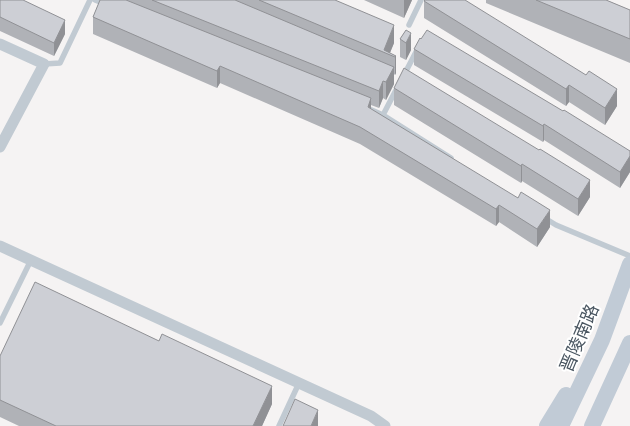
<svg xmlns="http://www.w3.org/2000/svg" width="630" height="426" font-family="'Archivo Narrow','Noto Sans SC',sans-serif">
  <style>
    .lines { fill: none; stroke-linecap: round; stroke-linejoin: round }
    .lane { stroke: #c1cad2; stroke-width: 5.5 }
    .street { stroke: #c1cad2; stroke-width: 11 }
    .secondary { stroke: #c1cbd6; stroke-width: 16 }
    .wall { fill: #b0b2b7 }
    .shaded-wall { fill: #909195 }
    .building { fill: #cdcfd5; stroke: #909195 }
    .labels { text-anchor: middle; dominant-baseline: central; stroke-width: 4; stroke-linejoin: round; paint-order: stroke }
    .street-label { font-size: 18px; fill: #4a5661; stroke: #fff }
  </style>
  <rect width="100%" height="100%" fill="#f5f3f3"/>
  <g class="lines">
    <path class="lane" d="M 95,0 L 105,4
      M 409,25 L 421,0
      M 44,64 L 60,63 L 90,0
      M 404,75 L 417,50
      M 367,108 L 383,115 L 451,158
      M 383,115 L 396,90
      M 543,217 L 556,225 L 630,256
      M 0,323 L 31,260
      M 279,426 L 299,383"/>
    <path class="street" d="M 0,44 L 44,64 L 0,147
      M 0,246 L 371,416 L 385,426"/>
    <path class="secondary" d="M 547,426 L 566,395
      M 561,426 L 602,340 L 630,264
      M 592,426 L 630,343"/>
  </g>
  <path class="wall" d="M 0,0 L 65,34 L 54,56 L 0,31 Z
    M 100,0 L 335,0 L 394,43 L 390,53 L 396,56 L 396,73 L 395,75 L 394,74 L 394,84 L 386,100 L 383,98 L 379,108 L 371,105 L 371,110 L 550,227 L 537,247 L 499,222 L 496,226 L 360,144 L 220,83 L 217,88 L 93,34 L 93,17 Z
    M 364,0 L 412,0 L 404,18 Z
    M 486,0 L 606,0 L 630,10 L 630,63 L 486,3 Z
    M 424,1 L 617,106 L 605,125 L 569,102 L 566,106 L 424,18 Z
    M 406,30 L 411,50 L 406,60 L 400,57 L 400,39 Z
    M 414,49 L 630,151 L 630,172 L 620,188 L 544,140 L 543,142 L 414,65 Z
    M 394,88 L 590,197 L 578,216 L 522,181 L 521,183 L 394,105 Z
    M 0,356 L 272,404 L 262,426 L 19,426 L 0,417 Z"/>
  <path class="shaded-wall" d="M 404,0 L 412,0 L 404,18 Z
    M 65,20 L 65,34 L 54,56 L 54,43 Z
    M 394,25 L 394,43 L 389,55 L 384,50 Z
    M 411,33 L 411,50 L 406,60 L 406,43 Z
    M 396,56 L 396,73 L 395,75 L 395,57 Z
    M 220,66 L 220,83 L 217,88 L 217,71 Z
    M 394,67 L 394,84 L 386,100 L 386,82 Z
    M 383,81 L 383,98 L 379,108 L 379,91 Z
    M 569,85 L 569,102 L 566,106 L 566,89 Z
    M 617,89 L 617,106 L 605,125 L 605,108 Z
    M 371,98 L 371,115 L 368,107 Z
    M 544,124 L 544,140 L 543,142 L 543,126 Z
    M 630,156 L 630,172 L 620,188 L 620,172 Z
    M 522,164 L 522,181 L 521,183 L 521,166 Z
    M 590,180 L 590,197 L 578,216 L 578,199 Z
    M 499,205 L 499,222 L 496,226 L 496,209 Z
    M 550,210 L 550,227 L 537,247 L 537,229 Z
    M 272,386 L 272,404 L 262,426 L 253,426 Z
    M 318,410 L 318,426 L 311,426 Z"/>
  <path class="building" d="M 0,0 L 23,0 L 65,20 L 54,43 L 0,17 Z
    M 100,0 L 126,0 L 371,98 L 368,107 L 518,198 L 521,192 L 550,210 L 537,229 L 499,205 L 496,209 L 360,127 L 220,66 L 217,71 L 93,17 Z
    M 152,0 L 235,0 L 394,67 L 386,82 L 383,81 L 379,91 Z
    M 259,0 L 335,0 L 394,25 L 384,50 L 396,56 L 395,57 Z
    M 425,0 L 465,0 L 586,75 L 589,71 L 617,89 L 605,108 L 569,85 L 566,89 L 424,1 Z
    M 536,0 L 606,0 L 630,10 L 630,39 Z
    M 406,30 L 411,33 L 406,43 L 400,39 Z
    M 427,30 L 563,111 L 564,110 L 630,151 L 630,156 L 620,172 L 544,124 L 543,126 L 414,49 L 420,38 L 421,39 Z
    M 404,68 L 539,150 L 540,149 L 590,180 L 578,199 L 522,164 L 521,166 L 394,88 Z
    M 35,282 L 159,341 L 162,334 L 272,386 L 253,426 L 56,426 L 0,400 L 0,356 Z
    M 295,399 L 318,410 L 311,426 L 283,426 Z"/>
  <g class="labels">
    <g class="street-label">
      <text transform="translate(579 338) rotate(-67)">晋陵南路</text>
    </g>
  </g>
</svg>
